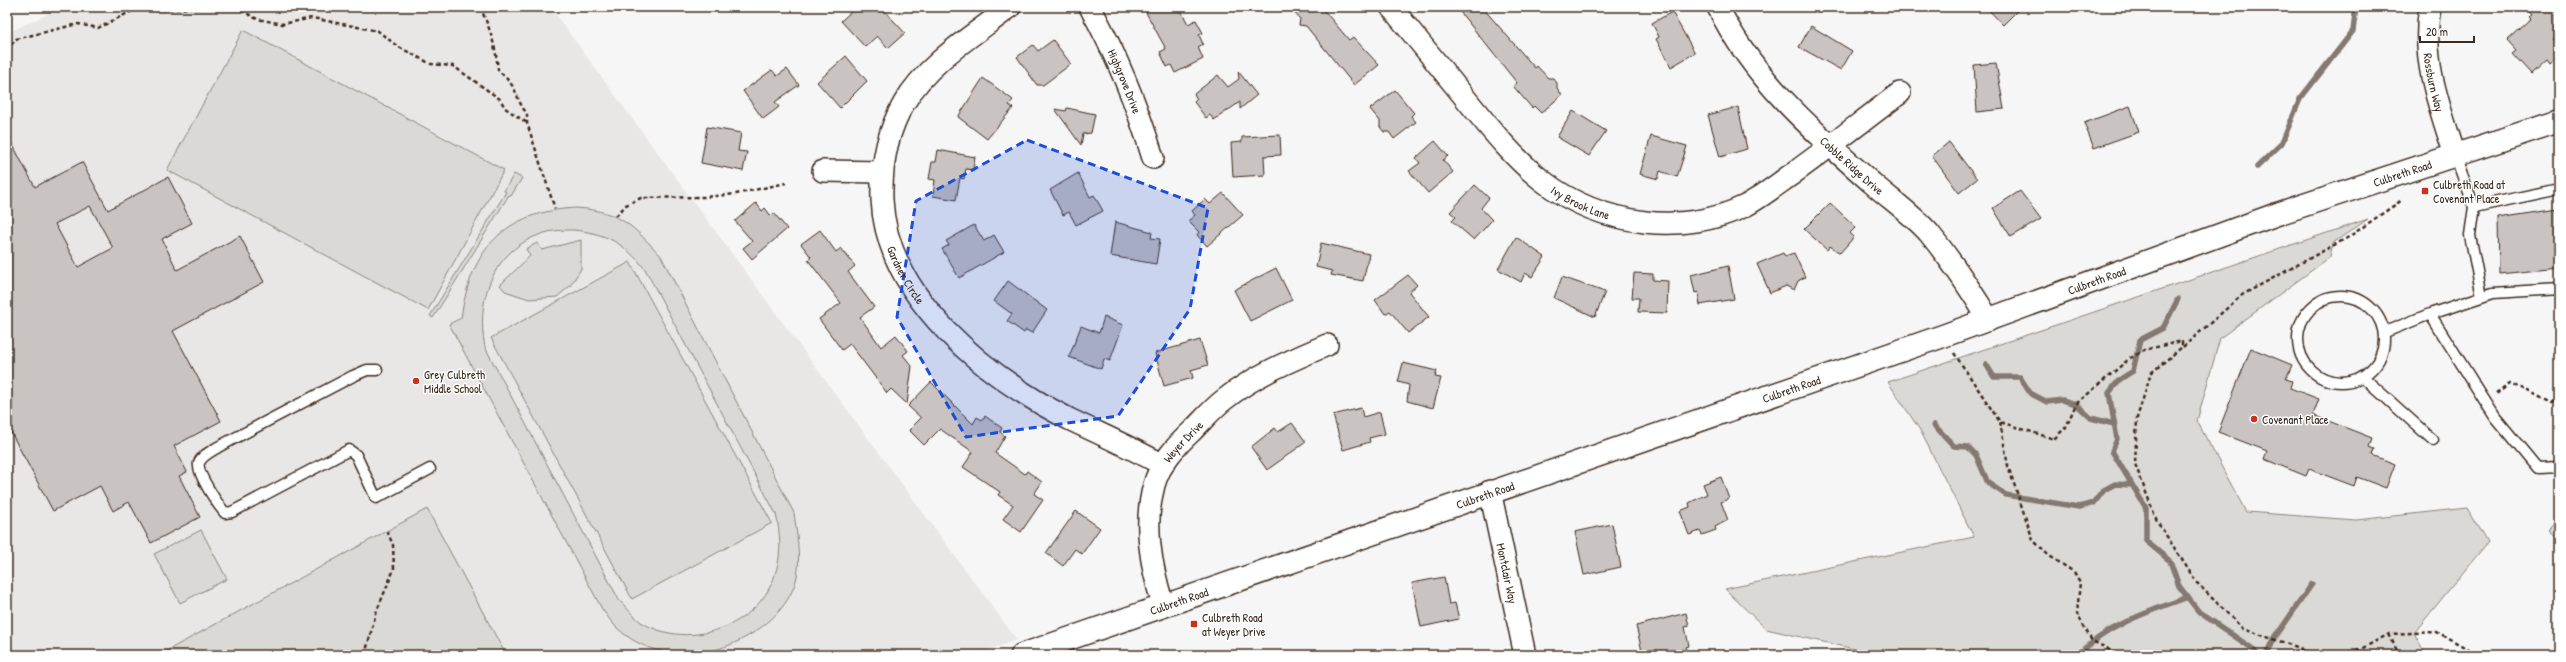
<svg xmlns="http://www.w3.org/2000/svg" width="2566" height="662" font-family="'Patrick Hand',sans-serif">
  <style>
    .built { fill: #e9e7e6 }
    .green { fill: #dbd9d6; stroke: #8b827a; fill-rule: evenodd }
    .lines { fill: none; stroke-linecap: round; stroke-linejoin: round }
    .stream { stroke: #847972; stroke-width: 5.5 }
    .building { fill: #c9c3c1; stroke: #3b2a1e; fill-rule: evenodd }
    .lane-casing { stroke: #3b2a1e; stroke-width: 13 }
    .street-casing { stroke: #3b2a1e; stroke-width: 24 }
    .secondary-casing { stroke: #3b2a1e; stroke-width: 25 }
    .path { stroke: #3b2a1e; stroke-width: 2.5; stroke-dasharray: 4 3; stroke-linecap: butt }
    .lane { stroke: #fff; stroke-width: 10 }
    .street { stroke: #fff; stroke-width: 21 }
    .secondary { stroke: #fff; stroke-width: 22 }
    .marked { fill: #1d4ed8; fill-opacity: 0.2; stroke: #1d4ed8; stroke-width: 3; stroke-dasharray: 8 5; stroke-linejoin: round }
    .poi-dot { fill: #c8321e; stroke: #fff; stroke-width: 1.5 }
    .labels { text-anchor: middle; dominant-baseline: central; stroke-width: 3; stroke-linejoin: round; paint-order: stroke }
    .street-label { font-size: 12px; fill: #3b2a1e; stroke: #fff }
    .poi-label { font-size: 12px; fill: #3b2a1e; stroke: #fff; text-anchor: start }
  </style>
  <rect width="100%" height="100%" fill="#f7f6f6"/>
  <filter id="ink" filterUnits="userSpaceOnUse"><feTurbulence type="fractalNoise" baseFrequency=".025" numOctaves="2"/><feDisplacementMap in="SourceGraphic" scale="8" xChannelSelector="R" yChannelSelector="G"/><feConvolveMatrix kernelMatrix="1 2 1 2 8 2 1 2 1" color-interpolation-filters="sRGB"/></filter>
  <g filter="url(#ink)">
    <path class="built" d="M 63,7 L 550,7 L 1017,640 L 975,655 L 7,655 L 7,33 Z"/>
    <path class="green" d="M 243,30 L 504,170 L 428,310 L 167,170 Z
      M 514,174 L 522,178 L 511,196 L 509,195 L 433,318 L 430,316 L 506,192 L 504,191 Z
      M 577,208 C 620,211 633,226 661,256 L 794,513 C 797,536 803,567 793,589 C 784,610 767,625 748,636 C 708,660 653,662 617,628 C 612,623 607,616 602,609 L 449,324 L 461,318 C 471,249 504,211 577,208 ZM 573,230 C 606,233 624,243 645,269 L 776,514 C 780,533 782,552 776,571 C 762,626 689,652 641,622 C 633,616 626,607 619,600 L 485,347 C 475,297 495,246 548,232 C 556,230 565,230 573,230 Z
      M 2368,219 L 2333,243 L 2330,257 L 2220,338 L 2197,421 L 2246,512 L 2356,520 L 2467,508 L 2487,543 L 2414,633 L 2426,655 L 1881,655 L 1766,629 L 1725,589 L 1974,537 L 1920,430 L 1888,382 Z
      M 581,240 L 581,269 L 570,286 L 557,297 L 529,299 L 505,291 L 500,285 L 530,256 L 526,249 L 537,243 L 542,250 Z
      M 630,262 L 772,523 L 632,599 L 491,338 Z
      M 427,509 L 506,655 L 159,655 Z
      M 2559,518 L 2559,540 L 2548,530 Z
      M 201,530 L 227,579 L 180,603 L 154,554 Z"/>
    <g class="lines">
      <path class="stream" d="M 2257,167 L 2282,143 L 2300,99 L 2353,31 L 2356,7
        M 2178,299 L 2163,328 L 2140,340 L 2133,371 L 2119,380 L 2109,393 L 2117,439 L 2112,451 L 2146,508 L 2146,541 L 2170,561 L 2179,586 L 2199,612 L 2253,649 L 2259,655
        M 1986,364 L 1994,377 L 2020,377 L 2030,393 L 2047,402 L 2062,400 L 2076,404 L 2091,418 L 2114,424
        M 1934,425 L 1954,446 L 1968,447 L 1976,455 L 1988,483 L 2006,495 L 2079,507 L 2094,503 L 2104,490 L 2115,484 L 2132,485
        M 2078,655 C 2109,624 2148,612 2188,597
        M 2267,655 L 2274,639 L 2312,584"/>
    </g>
    <path class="building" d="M 856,7 L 881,7 L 905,33 L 888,48 L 877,36 L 865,47 L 841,21 Z
      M 1143,7 L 1179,7 L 1188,24 L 1196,20 L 1203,33 L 1199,35 L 1203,44 L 1198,47 L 1203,59 L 1175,73 L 1171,65 L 1167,67 L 1160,52 L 1166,49 Z
      M 1289,7 L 1321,7 L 1349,40 L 1353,37 L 1379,65 L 1354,85 L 1306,26 L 1299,25 L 1300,19 Z
      M 1456,7 L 1482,7 L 1535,68 L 1537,66 L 1548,78 L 1553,78 L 1557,83 L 1557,88 L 1562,95 L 1541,113 L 1534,106 L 1532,108 L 1513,86 L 1517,83 Z
      M 1986,7 L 2021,7 L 2003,25 Z
      M 2524,7 L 2559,7 L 2559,35 L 2553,40 L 2559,46 L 2559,55 L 2549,64 L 2546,60 L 2531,74 L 2513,54 L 2517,51 L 2507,40 L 2530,19 L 2528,17 L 2531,15 Z
      M 1672,12 L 1695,53 L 1671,67 L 1656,39 L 1659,37 L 1652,23 Z
      M 1811,26 L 1852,51 L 1841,70 L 1799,47 Z
      M 1053,40 L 1071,64 L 1043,85 L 1037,85 L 1017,57 L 1033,45 L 1038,51 Z
      M 846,56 L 867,81 L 840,108 L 817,82 Z
      M 1996,63 L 2004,109 L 1977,112 L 1974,65 Z
      M 787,69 L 799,85 L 775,102 L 779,107 L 763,119 L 743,91 L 772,70 L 777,76 Z
      M 1238,71 L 1257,95 L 1240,109 L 1240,102 L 1214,120 L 1210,115 L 1206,118 L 1194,102 L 1197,99 L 1194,94 L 1218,75 L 1228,87 L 1239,79 Z
      M 983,78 L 1013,100 L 1009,105 L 1013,108 L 987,139 L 958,117 Z
      M 1395,90 L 1414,113 L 1411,116 L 1416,122 L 1394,139 L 1389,132 L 1384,132 L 1380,127 L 1380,121 L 1370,109 Z
      M 2130,106 L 2139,132 L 2094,148 L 2084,123 Z
      M 1738,107 L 1747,149 L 1720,157 L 1708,115 Z
      M 1067,108 L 1095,114 L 1091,133 L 1083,134 L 1081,145 L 1055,109 L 1066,111 Z
      M 1573,111 L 1606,131 L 1589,156 L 1557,137 Z
      M 707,127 L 741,133 L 738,151 L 747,152 L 743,171 L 701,163 Z
      M 7,134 L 35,187 L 82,162 L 108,210 L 168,177 L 192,223 L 162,239 L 177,270 L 240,236 L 264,282 L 173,331 L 221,421 L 174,446 L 187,472 L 179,476 L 200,517 L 151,543 L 129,502 L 113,511 L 100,486 L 53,511 L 7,425 ZM 90,206 L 113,248 L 78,267 L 55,224 Z
      M 1280,135 L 1281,155 L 1264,156 L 1265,175 L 1233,177 L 1231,143 L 1242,142 L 1242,137 Z
      M 1651,136 L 1687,146 L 1677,177 L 1660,171 L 1658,179 L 1640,174 Z
      M 1435,141 L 1448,156 L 1443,160 L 1453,172 L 1428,193 L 1409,171 L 1420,163 L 1416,158 Z
      M 1949,142 L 1977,179 L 1959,193 L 1932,156 Z
      M 938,150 L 975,157 L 973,170 L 966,169 L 964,179 L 960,178 L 956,200 L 933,196 L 935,180 L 929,179 L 932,162 L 936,162 Z
      M 1078,173 L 1090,197 L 1094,195 L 1103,211 L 1076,225 L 1069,212 L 1063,215 L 1050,190 Z
      M 1475,185 L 1489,198 L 1481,208 L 1492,220 L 1474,240 L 1452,221 L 1456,217 L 1450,212 Z
      M 2020,191 L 2041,219 L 2011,237 L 1993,208 Z
      M 1223,193 L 1243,215 L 1207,246 L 1197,235 L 1199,232 L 1188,221 L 1195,215 L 1192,211 L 1205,199 L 1210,204 Z
      M 756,203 L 762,211 L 765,208 L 771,216 L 774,213 L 787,229 L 752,259 L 743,248 L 752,241 L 735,221 Z
      M 1830,203 L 1856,227 L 1850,233 L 1854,237 L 1840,253 L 1830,246 L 1827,250 L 1804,229 Z
      M 2559,209 L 2559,268 L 2499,274 L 2498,218 Z
      M 1115,222 L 1152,232 L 1151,238 L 1160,239 L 1156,264 L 1110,256 Z
      M 974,225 L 984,241 L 994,235 L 1004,252 L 959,278 L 942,249 L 949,245 L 946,241 Z
      M 820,230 L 836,252 L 841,248 L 855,266 L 848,272 L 874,307 L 860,317 L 881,347 L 896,335 L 908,351 L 903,355 L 912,366 L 907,404 L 891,389 L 887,393 L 850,344 L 842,350 L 819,319 L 841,303 L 808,260 L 811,257 L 801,244 Z
      M 1516,237 L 1545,257 L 1532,277 L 1525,273 L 1521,282 L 1498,269 Z
      M 1321,243 L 1369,254 L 1363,281 L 1331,275 L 1332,271 L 1316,267 Z
      M 1783,253 L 1785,256 L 1794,253 L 1805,277 L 1798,281 L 1794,290 L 1786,286 L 1770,293 L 1757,264 Z
      M 1728,266 L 1734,299 L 1700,305 L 1698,292 L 1695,293 L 1691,275 Z
      M 1276,268 L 1292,300 L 1250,321 L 1234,290 Z
      M 1634,273 L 1653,274 L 1653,280 L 1668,281 L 1667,313 L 1638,312 L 1639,298 L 1632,298 Z
      M 1408,275 L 1417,285 L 1409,292 L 1429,317 L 1408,333 L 1390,311 L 1385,314 L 1375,300 Z
      M 1562,277 L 1605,292 L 1595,317 L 1554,298 Z
      M 1008,281 L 1047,310 L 1032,333 L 1026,330 L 1024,333 L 1007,321 L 1012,314 L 994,301 Z
      M 1104,317 L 1123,325 L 1110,361 L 1104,359 L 1101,369 L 1069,357 L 1081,326 L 1099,333 Z
      M 1200,340 L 1208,365 L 1191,370 L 1193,378 L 1164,386 L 1155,353 Z
      M 2251,348 L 2292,365 L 2286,379 L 2292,381 L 2290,388 L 2319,399 L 2313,415 L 2372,438 L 2369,447 L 2374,449 L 2372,455 L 2395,464 L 2386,488 L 2357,477 L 2354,486 L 2309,469 L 2306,476 L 2264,459 L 2267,451 L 2218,432 Z
      M 1403,363 L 1437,371 L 1435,377 L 1441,378 L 1433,408 L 1407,401 L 1409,385 L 1398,382 Z
      M 931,382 L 973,424 L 977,417 L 982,420 L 985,416 L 1002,428 L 1000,432 L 1005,436 L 995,453 L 1025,474 L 1027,471 L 1042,482 L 1034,494 L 1043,500 L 1021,532 L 1003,519 L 1013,505 L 998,495 L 1000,492 L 963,467 L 973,452 L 940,429 L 924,445 L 909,430 L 921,418 L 908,406 Z
      M 1361,408 L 1363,417 L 1380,412 L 1385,434 L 1369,438 L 1370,442 L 1343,450 L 1333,415 Z
      M 1292,423 L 1306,442 L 1267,470 L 1251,447 L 1275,428 L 1278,432 Z
      M 1721,477 L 1729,499 L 1721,502 L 1728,520 L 1715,527 L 1716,530 L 1702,535 L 1700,531 L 1689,535 L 1680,511 L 1690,507 L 1689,503 L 1707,494 L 1703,484 Z
      M 1076,511 L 1100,528 L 1082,554 L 1075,549 L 1063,566 L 1046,553 Z
      M 1612,524 L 1621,567 L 1584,575 L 1575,532 Z
      M 1444,577 L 1449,604 L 1455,603 L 1459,619 L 1421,627 L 1412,583 Z
      M 1686,613 L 1689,626 L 1685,627 L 1689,646 L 1686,647 L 1688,655 L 1643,655 L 1636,626 Z"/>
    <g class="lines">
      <g class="lane-casing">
        <path id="lane" d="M 2455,155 L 2474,207 L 2470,235 L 2482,296
          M 2474,207 L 2559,189
          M 2559,289 L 2493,293 L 2430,314 L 2495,417 L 2537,468 L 2559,467
          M2298 339a43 43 0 1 1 86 0a43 43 0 1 1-86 0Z
          M 2385,332 L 2430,314
          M 377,370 L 367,370 L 353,376 L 218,447 C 212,451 201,456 199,463 C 196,473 219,506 225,513 L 232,512 L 349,450 L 356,455 L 376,498 L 430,469
          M 2363,377 L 2433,440"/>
      </g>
      <g class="street-casing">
        <g id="street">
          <path id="s1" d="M 1010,7 C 974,35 928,62 904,103 C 887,132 881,167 882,200 C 887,299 987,377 1069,419 C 1100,434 1132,448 1163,465"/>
          <path id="s2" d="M 1090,7 C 1117,56 1137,105 1153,158"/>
          <path id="s3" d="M 1391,7 C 1416,38 1441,68 1466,99 C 1518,163 1557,211 1645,222 C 1678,226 1714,221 1745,206 C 1762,197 1779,183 1795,172 C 1831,146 1865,119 1900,93"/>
          <path id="s4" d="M 1718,7 C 1752,78 1814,132 1872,183 C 1890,199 1913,215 1929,233 C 1951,260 1971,290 1989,320"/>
          <path id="s5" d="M 2430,7 C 2421,59 2439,106 2455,155"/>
          <path d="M 823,171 L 882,172"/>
          <path id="s6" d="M 1490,491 L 1525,655"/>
          <path id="s7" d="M 1163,605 C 1151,566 1143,525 1154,485 C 1160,463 1176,446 1192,431 C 1203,420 1213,408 1225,399 C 1255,375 1292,360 1327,345"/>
        </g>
      </g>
      <g class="secondary-casing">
        <g id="secondary">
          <path id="s8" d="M 1022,655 L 1943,336 L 2280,213 L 2559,121"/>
        </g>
      </g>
      <path class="path" d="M 148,7 L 157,10 L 205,7
        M 235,7 L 257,19 L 283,24 L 312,18 L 378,31 L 397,46 L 431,64 L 453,66 L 500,99 L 505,108 L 527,123
        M 480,7 C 490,28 496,47 498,70 C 505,77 513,84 516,93 C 520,102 521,107 527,113 L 527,123 L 555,209
        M 7,50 L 16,39 L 78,24 L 98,28 L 140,7
        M 616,216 L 626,205 L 641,198 L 705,197 L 736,194 L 786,183
        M 2183,347 L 2242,295 L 2347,238 L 2402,200
        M 1954,353 L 2000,422 L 2054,439 L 2066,427 L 2076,404 L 2129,359 L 2144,350 L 2182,341 L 2182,347 L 2151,373 L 2137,418 L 2135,464 L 2157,521 L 2197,583 L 2243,629 L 2300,648 L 2307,655
        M 2496,393 L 2510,383 L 2552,403 L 2559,400
        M 2000,422 L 2008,466 L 2033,540 L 2048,555 L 2074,572 L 2080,582 L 2077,614 L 2092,641 L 2121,655
        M 2389,634 L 2399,655
        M 365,655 L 376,613 L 394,569 L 393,545 L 387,531
        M 2350,655 L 2389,634 L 2437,632 L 2479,655"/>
      <use href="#lane" class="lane"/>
      <use href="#street" class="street"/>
      <use href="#secondary" class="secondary"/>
    </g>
  </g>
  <path class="marked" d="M 1027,140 L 1208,208 L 1190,309 L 1118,416 L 966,437 L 897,317 L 916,201 Z"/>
  <g class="poi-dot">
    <rect x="2421" y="187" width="8" height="8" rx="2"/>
    <circle cx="416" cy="381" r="4"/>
    <circle cx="2254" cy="419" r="4"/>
    <rect x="1190" y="620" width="8" height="8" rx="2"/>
  </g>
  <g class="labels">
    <g class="street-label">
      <text stroke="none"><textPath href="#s2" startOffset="82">Highgrove Drive</textPath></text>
      <text stroke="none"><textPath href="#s5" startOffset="76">Rossburn Way</textPath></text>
      <text stroke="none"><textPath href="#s4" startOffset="209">Cobble Ridge Drive</textPath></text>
      <text stroke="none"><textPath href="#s8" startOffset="1462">Culbreth Road</textPath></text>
      <text stroke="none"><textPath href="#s3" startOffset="275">Ivy Brook Lane</textPath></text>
      <text stroke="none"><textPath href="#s1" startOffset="324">Gardner Circle</textPath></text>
      <text stroke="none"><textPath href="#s8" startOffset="1138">Culbreth Road</textPath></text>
      <text stroke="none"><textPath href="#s8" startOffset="814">Culbreth Road</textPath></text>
      <text stroke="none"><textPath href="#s7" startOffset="175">Weyer Drive</textPath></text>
      <text stroke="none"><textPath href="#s8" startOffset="490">Culbreth Road</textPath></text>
      <text stroke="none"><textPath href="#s6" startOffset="84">Montclair Way</textPath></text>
      <text stroke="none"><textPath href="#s8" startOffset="166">Culbreth Road</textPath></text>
    </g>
    <g class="poi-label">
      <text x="2433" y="184">Culbreth Road at<tspan x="2433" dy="14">Covenant Place</tspan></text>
      <text x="424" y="374">Grey Culbreth<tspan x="424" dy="14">Middle School</tspan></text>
      <text x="2262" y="419">Covenant Place</text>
      <text x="1202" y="617">Culbreth Road<tspan x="1202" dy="14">at Weyer Drive</tspan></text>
    </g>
  </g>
  <rect width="2566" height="662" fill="none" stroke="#fff" stroke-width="24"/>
  <rect x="12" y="12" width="2542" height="638" fill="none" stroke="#3b2a1e" stroke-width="1.5" filter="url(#ink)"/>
  <path d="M2420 36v6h54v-6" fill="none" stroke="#3b2a1e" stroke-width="2"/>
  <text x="2426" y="36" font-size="12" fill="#3b2a1e" stroke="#ffffff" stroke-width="3" paint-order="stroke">20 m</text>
</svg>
